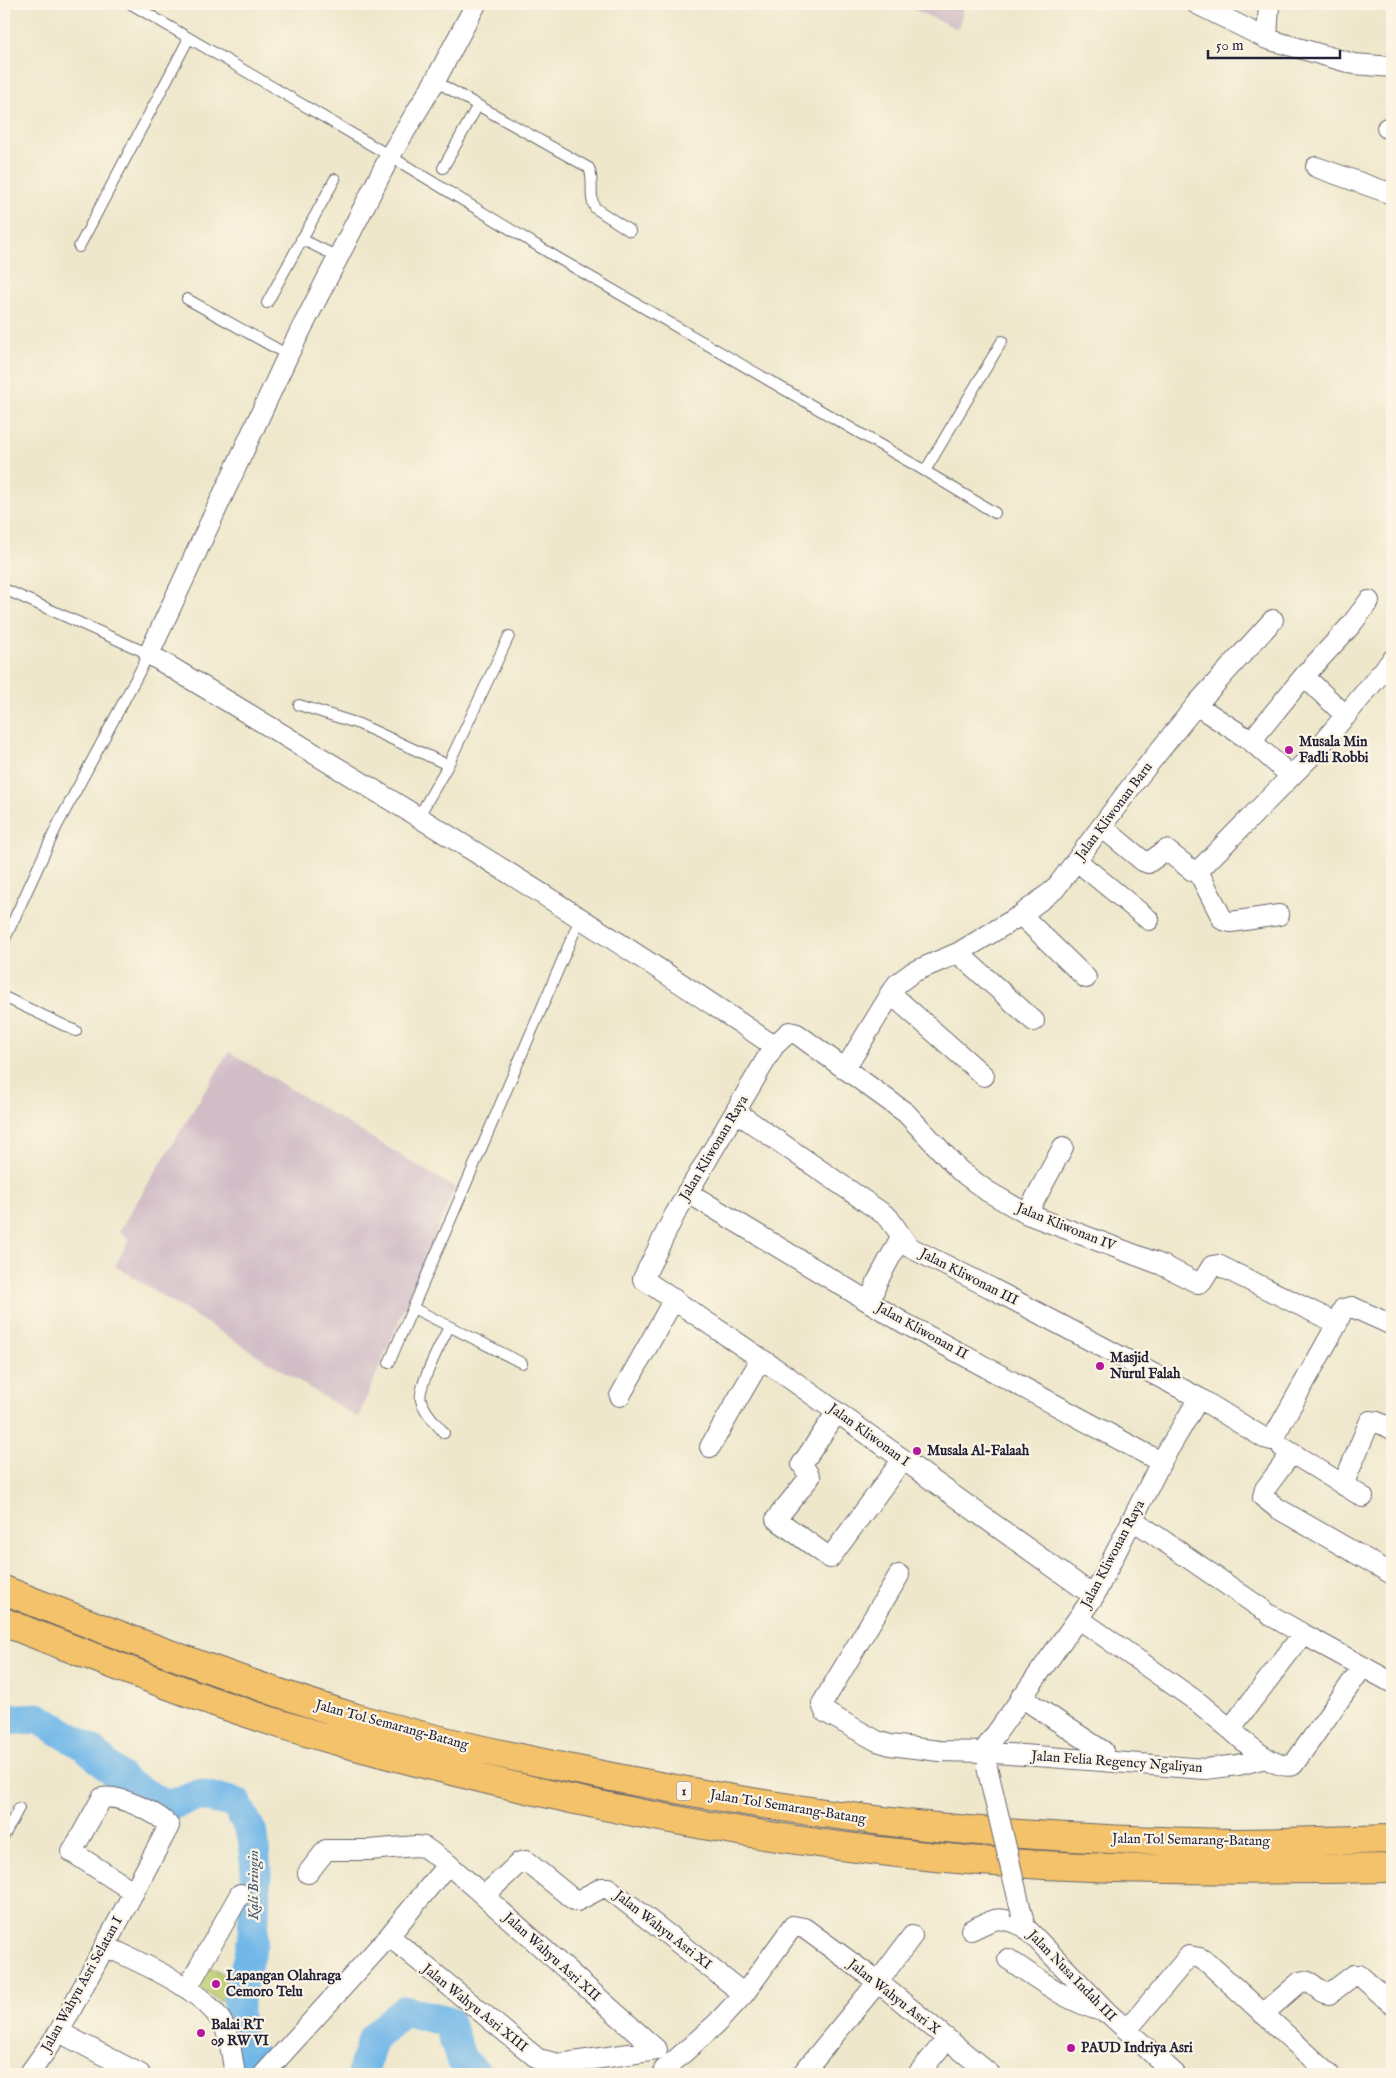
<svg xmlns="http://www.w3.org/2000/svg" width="1396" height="2078" font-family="'IM FELL English',serif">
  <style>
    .industrial { fill: #d2bdc7 }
    .green { fill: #bbc96b; stroke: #6e7653 }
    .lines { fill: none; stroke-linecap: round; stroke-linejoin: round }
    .river { stroke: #71b7e8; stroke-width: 31 }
    .service-casing { stroke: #69676d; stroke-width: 12 }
    .minor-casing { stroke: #69676d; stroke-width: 22 }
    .motorway-casing { stroke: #69676d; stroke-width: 30 }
    .service { stroke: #fff; stroke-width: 10 }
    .minor { stroke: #fff; stroke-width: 20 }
    .motorway { stroke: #f3c26a; stroke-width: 28 }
    .minor-bridge-casing { stroke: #69676d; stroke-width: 22; stroke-linecap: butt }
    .minor-bridge { stroke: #fff; stroke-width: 20 }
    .poi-dot { fill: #b5179e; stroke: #fcf5e5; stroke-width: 2 }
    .labels { text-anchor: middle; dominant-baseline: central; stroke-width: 4.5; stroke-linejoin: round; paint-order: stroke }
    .shield { fill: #fcf5e5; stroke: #63616e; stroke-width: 1 }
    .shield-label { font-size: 12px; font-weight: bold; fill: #22223b }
    .poi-label { font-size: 14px; font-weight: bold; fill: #22223b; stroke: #fcf5e5; text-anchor: start }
    .street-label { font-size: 14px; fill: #22223b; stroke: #fcf5e5 }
    .water-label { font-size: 15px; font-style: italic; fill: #3e5678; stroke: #fcf5e5 }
  </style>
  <rect width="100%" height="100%" fill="#fcf5e5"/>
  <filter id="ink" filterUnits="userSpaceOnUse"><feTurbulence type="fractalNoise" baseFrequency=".02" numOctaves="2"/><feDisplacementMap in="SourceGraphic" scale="10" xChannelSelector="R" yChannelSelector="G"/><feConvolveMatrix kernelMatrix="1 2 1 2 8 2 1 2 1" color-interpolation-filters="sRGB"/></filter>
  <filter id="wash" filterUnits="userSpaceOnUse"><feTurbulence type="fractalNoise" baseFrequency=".0096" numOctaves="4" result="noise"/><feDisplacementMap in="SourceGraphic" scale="20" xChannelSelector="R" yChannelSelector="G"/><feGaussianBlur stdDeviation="1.12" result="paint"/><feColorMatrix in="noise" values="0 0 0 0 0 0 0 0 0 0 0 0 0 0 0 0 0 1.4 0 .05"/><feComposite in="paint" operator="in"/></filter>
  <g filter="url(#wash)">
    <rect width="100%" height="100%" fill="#eee7cb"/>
    <path class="industrial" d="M 902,4 L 965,4 L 958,29 Z
      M 229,1052 L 455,1188 L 358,1418 L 115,1266 L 129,1239 L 119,1231 Z"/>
    <path class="green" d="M 207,1966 L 235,1980 L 224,2002 L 196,1988 Z"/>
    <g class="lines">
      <path class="river" d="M 4,1720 L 38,1718 L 88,1748 L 127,1784 L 167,1806 L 199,1795 L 236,1803 L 253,1835 L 256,1873 L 253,1938 L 238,1999 L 238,2030 L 258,2067 L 266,2074
        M 362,2074 L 373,2038 L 403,2011 L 448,2021 L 461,2059 L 476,2074"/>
    </g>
  </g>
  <g filter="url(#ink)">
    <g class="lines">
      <g class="service-casing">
        <path id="service" d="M 131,4 L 390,156 L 551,254 L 925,471 L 995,513
          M 435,81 L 589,168 C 595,181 588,196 595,208 L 630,231
          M 443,168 L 478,105
          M 301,239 L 338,257
          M 79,247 L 189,38
          M 187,299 L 288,355
          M 267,303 L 335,179
          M 925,471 L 1002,341
          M 4,589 L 149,654 L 57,826 L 4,941
          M 299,705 L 359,724 L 448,765
          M 419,816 L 448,765 L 509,636
          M 4,997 L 76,1031
          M 413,1308 L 522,1363
          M 389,1363 L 580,919
          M 444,1433 C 436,1423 424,1412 421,1400 C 417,1388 442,1341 449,1327
          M 4,1836 L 19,1808"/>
      </g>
      <g class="minor-casing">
        <path id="minor" d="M 476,4 L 435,81 L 390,156 L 288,355 L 149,654 C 360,781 571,907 774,1046
          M 1197,4 L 1267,39 L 1354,64 L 1392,67
          M 1267,39 L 1269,4
          M 1387,128 L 1392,129
          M 1316,167 L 1392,194
          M 1304,676 L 1346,716
          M 1196,705 L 1273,620
          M 1251,741 L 1304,676 L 1351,625 L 1369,601
          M 1102,827 L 1143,861 L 1148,863 L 1166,850 L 1193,871 L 1198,871 L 1315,752 L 1392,660
          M 1077,861 L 1149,920
          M 1198,871 L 1223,920 L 1231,922 L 1279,915
          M 1021,915 L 1086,978
          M 958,953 L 1034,1021
          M 890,993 L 984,1076
          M 845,1069 L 897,984 L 913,972 L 958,953 L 1021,915 L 1055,889 L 1136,780 L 1196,705 L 1251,741 L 1291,776
          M 736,1112 L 888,1217 L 909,1247 L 991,1288 L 1199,1398 L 1264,1438 L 1272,1440 L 1336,1326 L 1343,1309 L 1352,1307 L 1392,1325
          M 687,1192 L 904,1323 L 1161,1462
          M 1027,1214 L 1063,1147
          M 870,1302 L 877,1282 L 901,1237
          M 620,1396 L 674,1299
          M 837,1412 L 802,1464 L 810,1477 L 776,1519 L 830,1558 L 903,1459
          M 710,1447 L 761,1359
          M 1282,1447 L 1363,1497
          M 1291,1454 L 1265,1489 L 1263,1497 L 1277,1508 L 1392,1574
          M 1343,1485 L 1370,1421 L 1377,1422 L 1392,1429
          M 1132,1519 L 1262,1609
          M 899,1575 L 822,1704 L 825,1712 L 877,1741 L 890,1745 L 939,1751 L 983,1752 L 1205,1769 L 1238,1765 L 1265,1758
          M 1094,1596 L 785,1375 L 643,1279 L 674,1216 L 774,1046 L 789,1032 L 797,1034 L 906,1113 L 959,1170 L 987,1191 L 1027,1214 L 1162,1265 L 1198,1283 L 1202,1282 L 1212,1266 L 1218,1265 L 1336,1323
          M 1270,1615 L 1303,1634
          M 1078,1618 L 1199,1703 L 1230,1729
          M 1362,1668 L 1293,1765 C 1274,1771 1244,1741 1230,1729 L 1303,1634 L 1391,1682
          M 1021,1697 L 1103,1751
          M 983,1752 L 1094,1596 L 1161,1462 L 1199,1398
          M 308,1873 L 326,1850 L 369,1850 L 416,1846 L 424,1847 L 448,1864 L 657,2050
          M 484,1896 L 520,1862 L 526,1861 L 574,1900 L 577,1901 L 602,1888 L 608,1888 L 744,1994
          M 1022,1915 L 1025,1927 L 1107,2012 L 1175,2074
          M 971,1930 C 997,1918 997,1915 1025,1927
          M 389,1936 L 538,2059 L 559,2064 L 657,2050
          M 105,1946 C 140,1963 206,1989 224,2026 C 231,2040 232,2059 235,2074
          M 1008,1959 C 1039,1980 1068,2002 1105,2012
          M 188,1987 L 240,1894
          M 1263,2014 L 1300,1982 C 1313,1978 1318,1994 1329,1994 L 1354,1975 L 1359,1975 L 1392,2004
          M 1127,2030 L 1189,1956 L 1200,1958 L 1208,1963 L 1329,2074
          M 59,2032 L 140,2074
          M 664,2070 L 716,2024 L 744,1994 L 793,1926 L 804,1928 L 878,1982 L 990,2074
          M 29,2074 L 59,2032 L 169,1826 C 159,1813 118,1794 102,1798 L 72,1852 L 134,1892
          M 264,2074 L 389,1936 L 448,1864
          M 802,2074 L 878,1982 L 912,1936
          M 918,2074 L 947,2039"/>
      </g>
      <g class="motorway-casing">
        <path id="motorway" d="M 4,1590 C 121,1637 239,1682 360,1719 C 433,1740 508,1756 582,1771 C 690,1793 798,1811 907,1824 C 1015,1836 1126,1841 1235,1843 C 1287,1843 1340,1840 1392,1839
          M 4,1622 C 83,1653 163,1685 244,1712 C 310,1735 377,1752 444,1769 C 596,1808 751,1837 907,1854 C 1068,1872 1230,1871 1392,1868"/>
      </g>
      <use href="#service" class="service"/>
      <use href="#minor" class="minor"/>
      <use href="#motorway" class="motorway"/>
      <g class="minor-bridge-casing">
        <path id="minor-bridge" d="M 987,1767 L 1022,1915"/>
      </g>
      <use href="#minor-bridge" class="minor-bridge"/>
    </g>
  </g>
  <g class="poi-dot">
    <circle cx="1289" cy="750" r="5"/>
    <circle cx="1100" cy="1366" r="5"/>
    <circle cx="917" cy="1451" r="5"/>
    <circle cx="216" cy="1984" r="5"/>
    <circle cx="201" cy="2033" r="5"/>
    <circle cx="1071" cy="2048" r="5"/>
  </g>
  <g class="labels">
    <rect class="shield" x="676.5" y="1781.5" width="15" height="19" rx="4"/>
    <g class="shield-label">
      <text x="684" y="1791">1</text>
    </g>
    <g class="poi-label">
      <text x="1299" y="742">Musala Min<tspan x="1299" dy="16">Fadli Robbi</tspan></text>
      <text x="1110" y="1358">Masjid<tspan x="1110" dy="16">Nurul Falah</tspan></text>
      <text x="927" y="1451">Musala Al-Falaah</text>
      <text x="226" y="1976">Lapangan Olahraga<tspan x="226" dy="16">Cemoro Telu</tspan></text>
      <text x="211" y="2025">Balai RT<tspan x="211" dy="16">09 RW VI</tspan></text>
      <text x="1081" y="2048">PAUD Indriya Asri</text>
    </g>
    <g class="street-label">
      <text transform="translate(1114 811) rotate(-53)">Jalan Kliwonan Baru</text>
      <text transform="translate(714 1148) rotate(-59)">Jalan Kliwonan Raya</text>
      <text transform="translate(1066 1227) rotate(22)">Jalan Kliwonan IV</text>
      <text transform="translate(969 1277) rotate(27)">Jalan Kliwonan III</text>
      <text transform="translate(922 1331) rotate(29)">Jalan Kliwonan II</text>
      <text transform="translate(869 1435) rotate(36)">Jalan Kliwonan I</text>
      <text transform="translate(1113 1554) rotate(-62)">Jalan Kliwonan Raya</text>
      <text transform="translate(392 1725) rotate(15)">Jalan Tol Semarang–Batang</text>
      <text transform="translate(1117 1762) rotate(4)">Jalan Felia Regency Ngaliyan</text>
      <text transform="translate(788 1807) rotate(9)">Jalan Tol Semarang–Batang</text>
      <text transform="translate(1191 1840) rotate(1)">Jalan Tol Semarang–Batang</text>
      <text transform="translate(663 1930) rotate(38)">Jalan Wahyu Asri XI</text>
      <text transform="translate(552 1957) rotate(42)">Jalan Wahyu Asri XII</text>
      <text transform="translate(1072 1976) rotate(46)">Jalan Nusa Indah III</text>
      <text transform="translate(82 1984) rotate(-61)">Jalan Wahyu Asri Selatan I</text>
      <text transform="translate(894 1997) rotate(38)">Jalan Wahyu Asri X</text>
      <text transform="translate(475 2008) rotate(39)">Jalan Wahyu Asri XIII</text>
    </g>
    <g class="water-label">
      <text transform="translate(253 1885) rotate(-90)">Kali Bringin</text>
    </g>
  </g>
  <rect width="1396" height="2078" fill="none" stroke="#fcf5e5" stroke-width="20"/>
  <path d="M1208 50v8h132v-8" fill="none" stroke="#22223b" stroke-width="2.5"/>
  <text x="1216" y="50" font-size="15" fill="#22223b" stroke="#fcf5e5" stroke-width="4" paint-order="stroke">50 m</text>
</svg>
